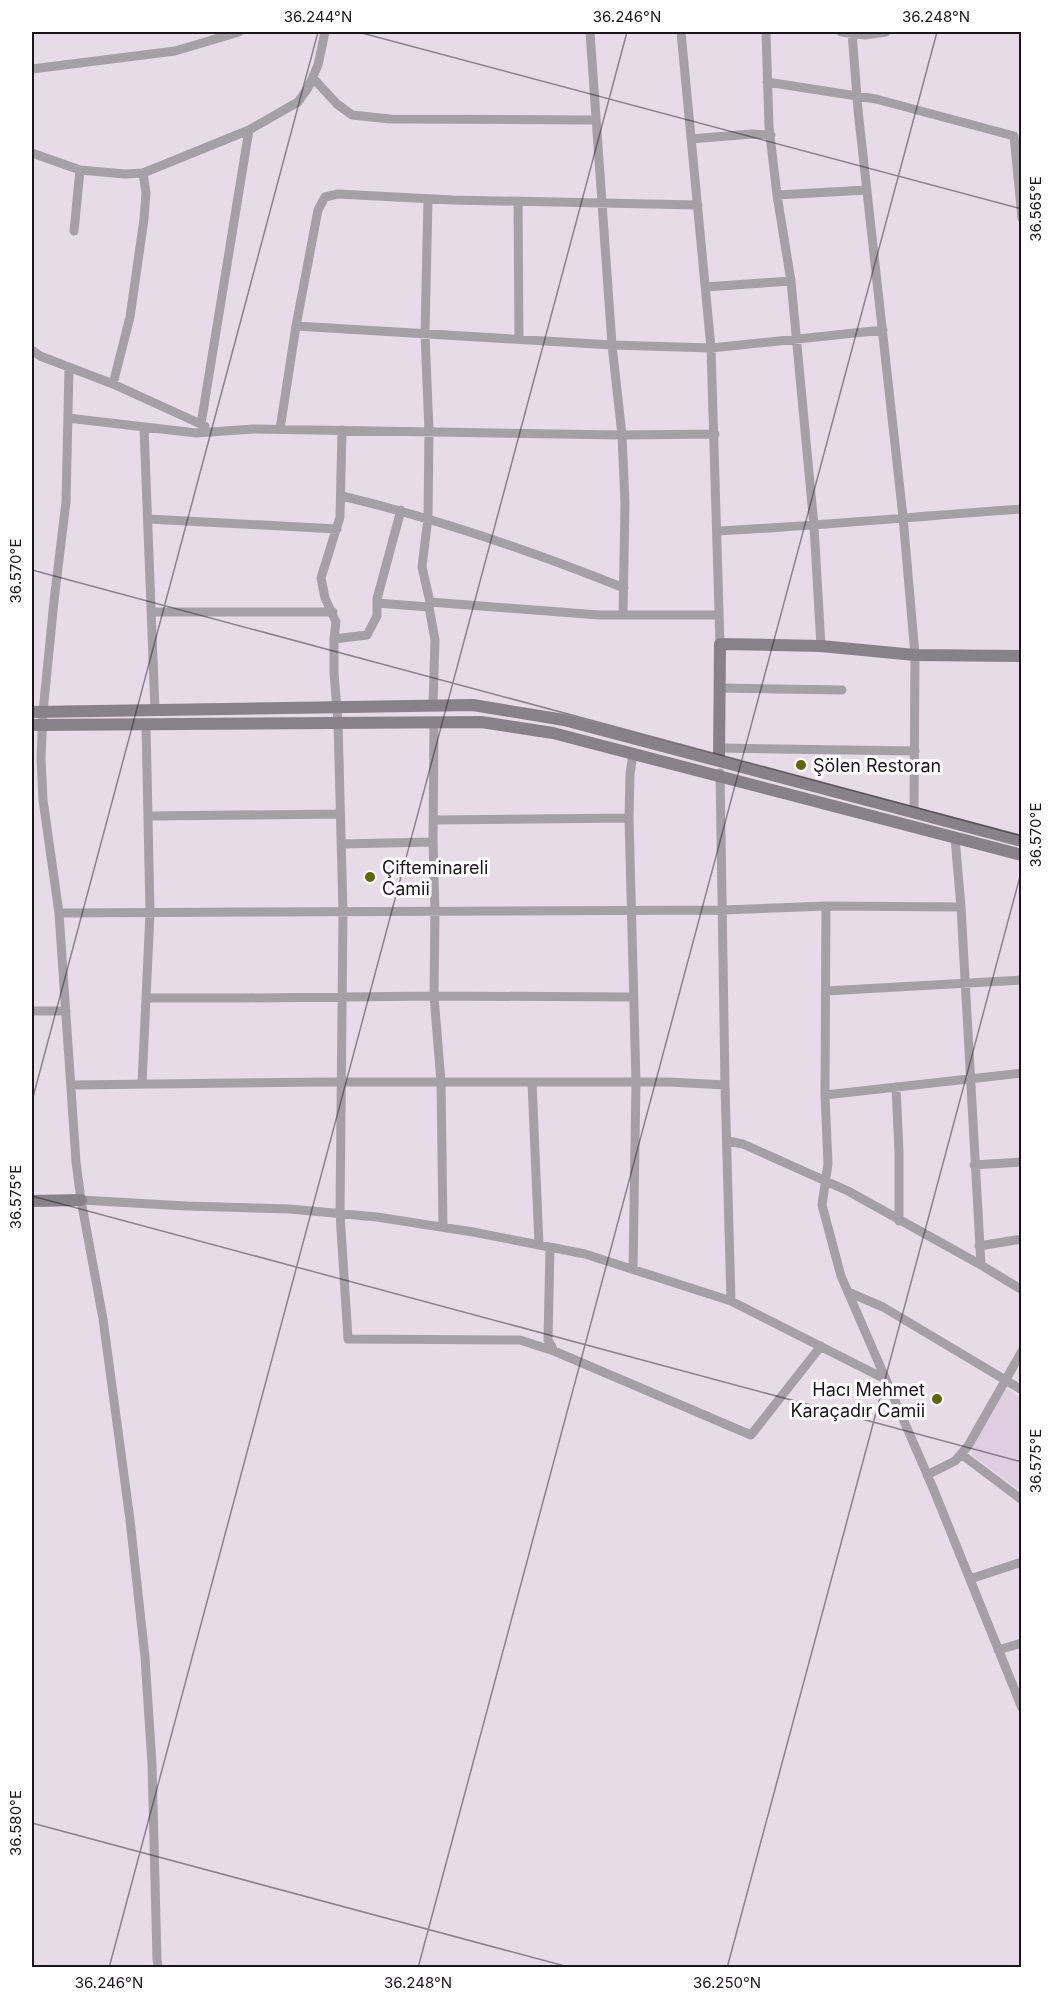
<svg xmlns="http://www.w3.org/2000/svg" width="1053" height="1999" font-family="Inter,sans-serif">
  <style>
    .built { fill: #dfcde0 }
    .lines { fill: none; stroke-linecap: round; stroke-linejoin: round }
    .street { stroke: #a5a0a6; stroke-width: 9 }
    .secondary { stroke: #898189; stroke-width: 12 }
    .ticks { fill: none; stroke: #1a161b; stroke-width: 1.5; stroke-opacity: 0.45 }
    .poi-dot { fill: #5d6709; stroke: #fff; stroke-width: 2 }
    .labels { text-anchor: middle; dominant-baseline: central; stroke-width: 6; stroke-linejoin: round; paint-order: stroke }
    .poi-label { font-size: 18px; fill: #1a161b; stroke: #fff; text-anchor: start }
    .neatline { fill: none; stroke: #1a161b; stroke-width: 2 }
    .ticks-label { font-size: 15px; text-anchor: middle; fill: #1a161b }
  </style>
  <rect width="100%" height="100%" fill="#e7dbe8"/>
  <path class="built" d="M 1002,1390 L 1009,1390 L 1021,1400 L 1021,1491 L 972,1455 L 972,1448 Z"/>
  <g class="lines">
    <path class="street" d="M 590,32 L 612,345 L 622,435 L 625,503 L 623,615
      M 681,32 L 711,348 L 720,644
      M 766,32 L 769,127 L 777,195 L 791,281 L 814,526 L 821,646
      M 841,32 L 865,35 L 886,32
      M 852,32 L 858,110 L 903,517 L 915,655 L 914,812
      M 32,69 L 175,51 L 239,32
      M 313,78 L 337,104 L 352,115 L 390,119 L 596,120
      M 767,82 L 876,99 L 1014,136 L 1022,218
      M 691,139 L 752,134 L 771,135
      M 32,153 L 80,170 L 125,174 L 143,173 L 249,130 L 298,102 L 308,88 L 318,65 L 325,32
      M 777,195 L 867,190
      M 428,199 L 425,334 L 429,431 L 428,518 L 422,567 L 430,602 L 429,607 L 435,640 L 433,705
      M 518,201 L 519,339
      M 74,231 L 80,170
      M 705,287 L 791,281
      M 296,326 L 612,345 L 711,348 L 883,330
      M 32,350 L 40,356 L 113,384 L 205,426
      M 69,368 L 66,502 L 54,601 L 43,712 L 41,758 L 43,800 L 59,913 L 76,1162 L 81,1200 L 103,1319 L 130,1520 L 145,1657 L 152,1764 L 157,1959 L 158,1968
      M 113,384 L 130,317 L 144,219 L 146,193 L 143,173
      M 68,418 L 196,433 L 253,429 L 622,435 L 715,434
      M 201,424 L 249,130
      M 144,428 L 155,710
      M 280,429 L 296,326 L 318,210 L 325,197 L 338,194 L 453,200 L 698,205
      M 342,430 L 340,517 L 321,578 L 325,598 L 336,622 L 334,639 L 334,673 L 338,722 L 343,912 L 340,1213 L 348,1339 L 520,1340 L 554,1351 L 751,1435 L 821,1346
      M 342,496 C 438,519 532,551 624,588
      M 148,519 L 337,529
      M 718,531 C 819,526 920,516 1022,509
      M 430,602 L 599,615 L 719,615
      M 377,603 L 429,607
      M 151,612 L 333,612
      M 334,639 L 367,635 L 377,616 L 377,599 L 401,510
      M 721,688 L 842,690
      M 434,722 L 433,842 L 435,911 L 434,996 L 441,1082 L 443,1227
      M 720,748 L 915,751
      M 720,773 L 725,1085 L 731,1301
      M 148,816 L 340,814
      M 433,820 L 629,818
      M 955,838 L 961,907 L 981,1265
      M 341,844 L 433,842
      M 826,906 L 825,1095 L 828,1164 L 822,1205 L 841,1276 L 933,1488 L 1022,1708
      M 59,913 L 723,910 L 826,906 L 961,907
      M 826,991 L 1022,980
      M 146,998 L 243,998 L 434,996 L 633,997
      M 32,1011 L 66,1011
      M 532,1082 L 539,1245
      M 142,1084 L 150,913 L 146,724
      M 71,1085 L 327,1082 L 669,1082 L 725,1085
      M 896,1087 L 899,1152 L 899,1221
      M 825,1095 L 1022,1073
      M 728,1141 L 743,1144 L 848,1191 L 981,1265 L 1022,1290
      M 974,1165 L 1022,1162
      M 81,1200 L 186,1206 L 290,1209 L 377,1217 L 473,1232 L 585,1254 L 731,1301 L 885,1379
      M 979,1246 L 1022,1239
      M 550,1247 L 548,1340 L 554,1351
      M 633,1269 L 636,1082 L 629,818 L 630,774 L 633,754
      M 848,1292 L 883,1307 L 1022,1390
      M 961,1454 L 1022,1500
      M 927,1475 L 955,1461 L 968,1446 L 1022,1351
      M 970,1579 L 1022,1562
      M 998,1650 L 1022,1643"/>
    <path class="secondary" d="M 32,712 L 473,705 L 564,720 L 1022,841
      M 32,725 L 481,722 L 553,733 L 1022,855
      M 719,760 L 720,644 L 821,646 L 915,655 L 1022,656
      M 32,1201 L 81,1200"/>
  </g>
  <path class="ticks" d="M 358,32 L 1022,209M 32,570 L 1022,836M 32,1101 L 318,32M 32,1196 L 1022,1462M 32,1823 L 572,1968M 109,1968 L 627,32M 418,1968 L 937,32M 727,1968 L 1022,869"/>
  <g class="poi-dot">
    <circle cx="801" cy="765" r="6"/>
    <circle cx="370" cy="877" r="6"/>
    <circle cx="937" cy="1399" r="6"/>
  </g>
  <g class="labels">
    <g class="poi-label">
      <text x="813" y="765">Şölen Restoran</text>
      <text x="382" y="867">Çifteminareli<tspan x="382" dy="21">Camii</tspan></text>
      <text x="925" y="1389" text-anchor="end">Hacı Mehmet<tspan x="925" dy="21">Karaçadır Camii</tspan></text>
    </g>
  </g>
  <rect width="1053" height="1999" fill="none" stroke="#ffffff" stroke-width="66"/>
  <rect x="33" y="33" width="987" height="1933" class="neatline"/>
  <g class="ticks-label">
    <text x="318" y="22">36.244°N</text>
    <text x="627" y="22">36.246°N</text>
    <text x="936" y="22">36.248°N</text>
    <text transform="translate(1036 209) rotate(-90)" y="5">36.565°E</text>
    <text transform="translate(16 571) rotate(-90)" y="5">36.570°E</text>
    <text transform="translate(1036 835) rotate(-90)" y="5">36.570°E</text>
    <text transform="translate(16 1197) rotate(-90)" y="5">36.575°E</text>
    <text transform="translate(1036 1461) rotate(-90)" y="5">36.575°E</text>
    <text transform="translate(16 1823) rotate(-90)" y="5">36.580°E</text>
    <text x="109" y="1988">36.246°N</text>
    <text x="418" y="1988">36.248°N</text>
    <text x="727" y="1988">36.250°N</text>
  </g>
</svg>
